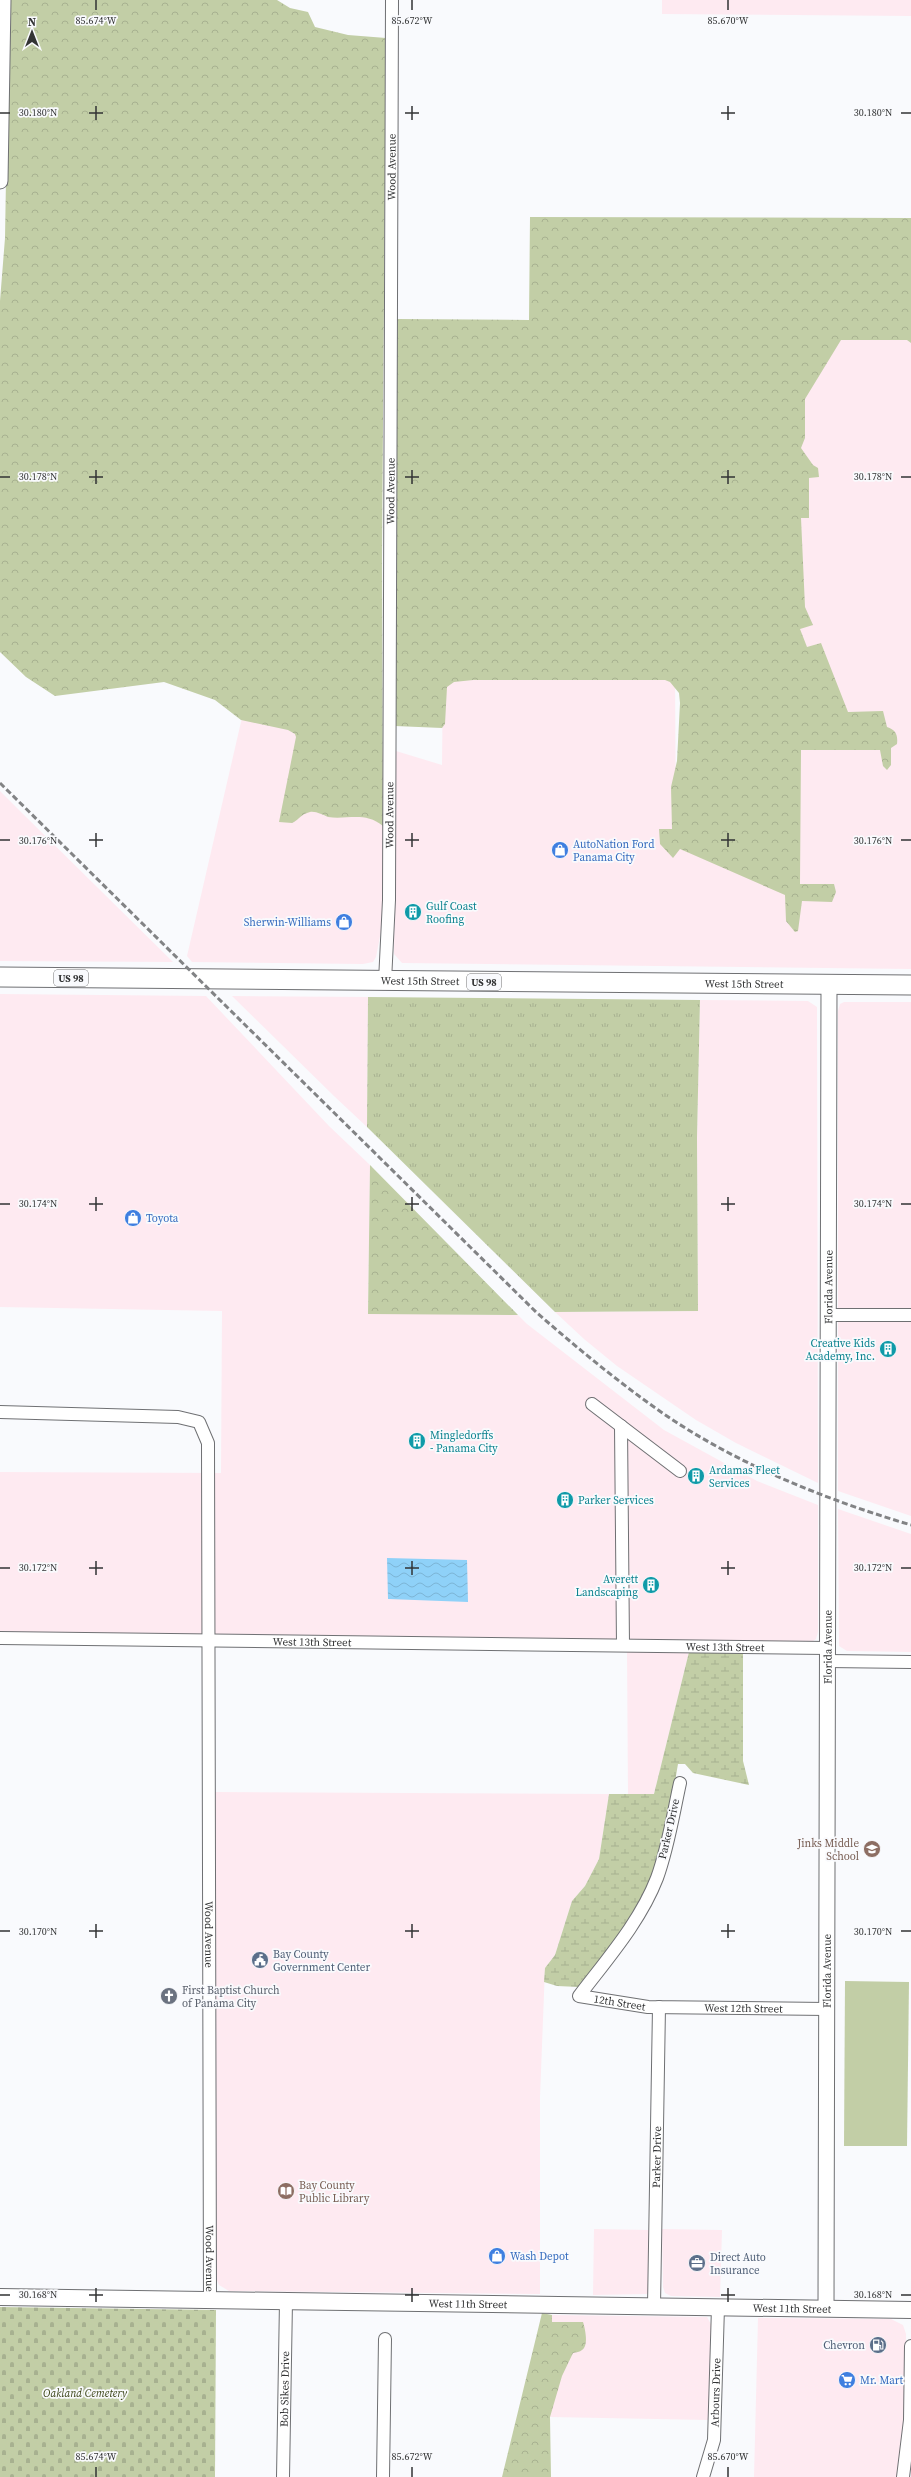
<svg xmlns="http://www.w3.org/2000/svg" width="911" height="2477" font-family="'Source Serif 4',serif">
  <style>
    .commercial { fill: #feeaf1 }
    .grass { fill: url(#grass-tufts) }
    .forest { fill: url(#forest-crowns) }
    .wetland { fill: url(#wetland-marsh) }
    .cemetery { fill: url(#cemetery-stones) }
    .pitch { fill: #c2cea6 }
    .water { fill: url(#water-waves) }
    .lines { fill: none; stroke-linecap: round; stroke-linejoin: round }
    .minor-casing { stroke: #6f7073; stroke-width: 14 }
    .tertiary-casing { stroke: #6f7073; stroke-width: 17 }
    .secondary-casing { stroke: #6f7073; stroke-width: 18 }
    .trunk-casing { stroke: #6f7073; stroke-width: 21 }
    .minor { stroke: #fff; stroke-width: 12 }
    .tertiary { stroke: #fff; stroke-width: 15 }
    .secondary { stroke: #fff; stroke-width: 16 }
    .trunk { stroke: #fff; stroke-width: 19 }
    .rail { stroke: #828385; stroke-width: 3; stroke-dasharray: 6 3; stroke-linecap: butt }
    .ticks { fill: none; stroke: #323334; stroke-width: 1.5 }
    .labels { text-anchor: middle; dominant-baseline: central; stroke-width: 3.5; stroke-linejoin: round; paint-order: stroke }
    .shield { fill: #f9fafd; stroke: #6e6f70; stroke-width: 1 }
    .shield-label { font-size: 10px; font-weight: bold; fill: #323334 }
    .street-label { font-size: 11px; fill: #323334; stroke: #f9fafd }
    .shop-label { font-size: 11px; fill: #366cbe; stroke: #f9fafd; text-anchor: start }
    .culture-label { font-size: 11px; fill: #0d838f; stroke: #f9fafd; text-anchor: start }
    .education-label { font-size: 11px; fill: #785e54; stroke: #f9fafd; text-anchor: end }
    .service-label { font-size: 11px; fill: #4e5e75; stroke: #f9fafd; text-anchor: start }
    .worship-label { font-size: 11px; fill: #5b616d; stroke: #f9fafd; text-anchor: start }
    .park-label { font-size: 11px; font-style: italic; fill: #3a4416; stroke: #f9fafd }
    .ticks-label { font-size: 10px; text-anchor: middle; fill: #323334; stroke: #f9fafd; stroke-width: 3.5; stroke-linejoin: round; paint-order: stroke }
  </style>
  <defs>
    <pattern id="grass-tufts" width="24" height="20" patternUnits="userSpaceOnUse"><rect width="24" height="20" fill="#c2cea6"/><path d="M3 7l-1-3M5 7V3M7 7l1-3M15 17l-1-3M17 17v-4M19 17l1-3" fill="none" stroke="#a7b190"/></pattern>
    <pattern id="forest-crowns" width="20" height="18" patternUnits="userSpaceOnUse"><rect width="20" height="18" fill="#c2cea6"/><path d="M2 6a3 3 0 1 1 6 0M12 15a3 3 0 1 1 6 0" fill="none" stroke="#a7b190"/></pattern>
    <pattern id="wetland-marsh" width="20" height="14" patternUnits="userSpaceOnUse"><rect width="20" height="14" fill="#c2cea6"/><path d="M1 5h8M5 5V1M11 12h8M15 12V8" fill="none" stroke="#a7b190"/></pattern>
    <pattern id="cemetery-stones" width="16" height="16" patternUnits="userSpaceOnUse"><rect width="16" height="16" fill="#c2cea6"/><path d="M2 7V4a2 2 0 0 1 4 0v3zM10 15v-3a2 2 0 0 1 4 0v3z" fill="#a7b190"/></pattern>
    <pattern id="water-waves" width="16" height="10" patternUnits="userSpaceOnUse"><rect width="16" height="10" fill="#8fd1f8"/><path d="M0 5q4-4 8 0t8 0" fill="none" stroke="#7cb4d5"/></pattern>
  </defs>
  <rect width="100%" height="100%" fill="#f9fafd"/>
  <path class="commercial" d="M 662,0 L 911,0 L 911,16 L 662,14 Z
    M 796,327 L 911,327 L 911,969 L 402,963 L 394,954 L 396,751 L 442,765 L 443,672 L 675,673 L 676,839 Z
    M 244,709 L 383,748 L 383,921 L 376,957 L 373,962 L 363,964 L 192,962 L 187,956 Z
    M 0,791 L 22,813 L 173,962 L 0,961 Z
    M 0,994 L 206,996 L 329,1126 L 370,1165 L 368,1313 L 518,1315 L 527,1324 L 664,1430 L 757,1481 L 818,1505 L 818,1632 L 816,1639 L 810,1643 L 0,1632 L 0,1472 L 221,1473 L 222,1311 L 0,1307 Z
    M 232,996 L 368,997 L 367,1127 L 334,1096 Z
    M 700,1000 L 808,1001 L 817,1007 L 818,1483 L 736,1443 L 696,1420 L 617,1366 L 584,1339 L 555,1312 L 698,1311 L 697,1138 Z
    M 844,1002 L 911,1002 L 911,1309 L 838,1308 L 838,1011 L 840,1004 Z
    M 838,1322 L 911,1322 L 911,1516 L 838,1491 Z
    M 838,1509 L 911,1534 L 911,1652 L 847,1651 L 839,1646 Z
    M 627,1652 L 689,1652 L 654,1794 L 628,1794 Z
    M 213,1792 L 609,1794 L 599,1859 L 585,1886 L 572,1901 L 555,1955 L 545,1968 L 540,2097 L 540,2294 L 229,2291 L 219,2285 L 216,2278 Z
    M 594,2229 L 651,2230 L 649,2292 L 647,2294 L 593,2295 Z
    M 662,2229 L 722,2230 L 720,2297 L 671,2296 L 665,2293 L 663,2287 Z
    M 552,2315 L 707,2317 L 712,2326 L 709,2420 L 550,2417 Z
    M 758,2318 L 891,2319 L 903,2325 L 906,2334 L 905,2416 L 897,2477 L 754,2477 Z"/>
  <path class="grass" d="M 368,997 L 700,1000 L 697,1138 L 698,1311 L 555,1312 L 367,1127 Z"/>
  <path class="forest" d="M 9,0 L 277,0 L 290,8 L 308,12 L 315,27 L 348,35 L 386,38 L 382,557 L 383,826 C 365,811 347,820 328,817 C 323,815 316,811 310,812 C 301,814 300,819 292,823 L 279,822 L 296,737 L 295,734 L 288,730 L 241,720 L 215,700 L 164,682 L 55,696 L 26,677 L 0,652 L 0,301 L 5,238 Z
    M 530,217 L 911,218 L 911,343 L 907,340 L 841,340 L 805,399 L 805,438 L 801,448 L 813,465 L 818,468 L 819,477 L 809,478 L 809,518 L 801,518 L 805,607 L 813,625 L 800,629 L 807,647 L 821,643 L 848,712 L 883,711 L 887,727 C 896,730 898,735 897,744 L 891,748 L 891,765 L 887,770 L 883,766 L 880,750 L 801,750 L 800,884 L 834,884 L 836,892 L 832,902 L 802,901 L 798,931 L 795,932 L 786,921 L 785,895 L 680,849 L 673,858 L 660,844 L 659,829 L 672,829 L 671,787 L 677,761 L 680,703 L 679,693 L 670,682 L 665,680 L 473,680 L 454,682 L 447,687 L 445,724 L 442,728 L 395,726 L 397,319 L 529,320 Z
    M 370,1165 L 518,1315 L 368,1314 Z
    M 542,2313 L 552,2315 L 552,2322 L 583,2322 C 585,2328 589,2346 582,2350 C 580,2352 576,2352 573,2353 L 562,2376 L 550,2417 L 551,2477 L 502,2477 Z"/>
  <path class="wetland" d="M 689,1652 L 743,1653 L 743,1761 L 749,1785 L 693,1773 L 685,1764 L 678,1764 C 672,1797 669,1834 657,1866 C 639,1911 609,1949 579,1987 L 557,1986 L 544,1982 L 545,1968 L 555,1955 L 572,1901 L 585,1886 L 599,1859 L 609,1794 L 654,1794 Z"/>
  <path class="cemetery" d="M 0,2307 L 216,2310 L 215,2477 L 0,2477 Z"/>
  <path class="pitch" d="M 845,1981 L 909,1982 L 907,2146 L 844,2146 Z"/>
  <path class="water" d="M 387,1558 L 467,1560 L 468,1602 L 388,1599 Z"/>
  <g class="lines">
    <g class="minor-casing">
      <g id="minor">
        <path id="s1" d="M 385,981 L 389,900 L 392,0"/>
        <path d="M 828,1315 L 911,1315"/>
        <path d="M 592,1404 L 680,1471"/>
        <path id="s2" d="M 0,1412 L 178,1417 L 199,1422 L 208,1443 L 210,2300"/>
        <path d="M 621,1426 L 623,1645"/>
        <path id="s3" d="M 0,1638 L 827,1648"/>
        <path d="M 827,1661 L 911,1662"/>
        <path id="s4" d="M 680,1783 C 673,1815 668,1848 657,1878 C 640,1922 607,1959 579,1996 L 648,2007 L 827,2009"/>
        <path id="s5" d="M 654,2306 L 659,2007"/>
        <path id="s6" d="M 283,2477 L 286,2301"/>
        <path d="M 383,2477 L 385,2339"/>
        <path id="s7" d="M 703,2477 L 714,2440 L 718,2307"/>
        <path d="M 903,2477 L 910,2420 L 911,2346"/>
      </g>
    </g>
    <g class="tertiary-casing">
      <g id="tertiary">
        <path d="M 0,181 L 3,0"/>
        <path id="s8" d="M 826,2308 L 829,985"/>
      </g>
    </g>
    <g class="secondary-casing">
      <g id="secondary">
        <path id="s9" d="M 0,2297 L 911,2310"/>
      </g>
    </g>
    <g class="trunk-casing">
      <g id="trunk">
        <path id="s10" d="M 0,977 L 911,985"/>
      </g>
    </g>
    <use href="#minor" class="minor"/>
    <use href="#tertiary" class="tertiary"/>
    <use href="#secondary" class="secondary"/>
    <use href="#trunk" class="trunk"/>
    <path class="rail" d="M 0,783 L 536,1312 C 576,1347 617,1381 661,1412 C 736,1464 824,1499 911,1525"/>
  </g>
  <path class="ticks" d="M 96,0 L 96,10M 412,0 L 412,10M 728,0 L 728,10M 96,106 L 96,120M 412,106 L 412,120M 728,106 L 728,120M 0,113 L 10,113M 89,113 L 103,113M 405,113 L 419,113M 721,113 L 735,113M 901,113 L 911,113M 96,470 L 96,484M 412,470 L 412,484M 728,470 L 728,484M 0,477 L 10,477M 89,477 L 103,477M 405,477 L 419,477M 721,477 L 735,477M 901,477 L 911,477M 96,833 L 96,847M 412,833 L 412,847M 728,833 L 728,847M 0,840 L 10,840M 89,840 L 103,840M 405,840 L 419,840M 721,840 L 735,840M 901,840 L 911,840M 96,1197 L 96,1211M 412,1197 L 412,1211M 728,1197 L 728,1211M 0,1204 L 10,1204M 89,1204 L 103,1204M 405,1204 L 419,1204M 721,1204 L 735,1204M 901,1204 L 911,1204M 96,1561 L 96,1575M 412,1561 L 412,1575M 728,1561 L 728,1575M 0,1568 L 10,1568M 89,1568 L 103,1568M 405,1568 L 419,1568M 721,1568 L 735,1568M 901,1568 L 911,1568M 96,1924 L 96,1938M 412,1924 L 412,1938M 728,1924 L 728,1938M 0,1931 L 10,1931M 89,1931 L 103,1931M 405,1931 L 419,1931M 721,1931 L 735,1931M 901,1931 L 911,1931M 96,2288 L 96,2302M 412,2288 L 412,2302M 728,2288 L 728,2302M 0,2295 L 10,2295M 89,2295 L 103,2295M 405,2295 L 419,2295M 721,2295 L 735,2295M 901,2295 L 911,2295M 96,2467 L 96,2477M 412,2467 L 412,2477M 728,2467 L 728,2477"/>
  <defs>
    <g id="shop-disc" transform="scale(0.9)"><circle r="9.5" fill="#3f7fe0" stroke="#f9fafd"/><path d="M-5-2.5h2.3a2.7 3.5 0 0 1 5.4 0H5L5.5 6h-11ZM-1.5-2.5h3a1.5 2.3 0 0 0-3 0Z" fill="#fff"/></g>
    <g id="building-disc" transform="scale(0.9)"><circle r="9.5" fill="#0f9aa8" stroke="#f9fafd"/><path d="M-4-6H4V6H1V3H-1V6H-4ZM-2.5-4.3h1.7v1.8h-1.7ZM.8-4.3h1.7v1.8H.8ZM-2.5-1h1.7V.8h-1.7ZM.8-1h1.7V.8H.8Z" fill="#fff"/></g>
    <g id="school-disc" transform="scale(0.9)"><circle r="9.5" fill="#8d6e63" stroke="#f9fafd"/><path d="M0-5L7-2L0 1L-7-2ZM-4 1L0 2.5L4 1V4Q0 6-4 4Z" fill="#fff"/></g>
    <g id="civic-disc" transform="scale(0.9)"><circle r="9.5" fill="#5c6f8a" stroke="#f9fafd"/><path d="M-.6-6.5H3V-4.5H.6V-3L4-1V1h2V6H-6V1h2V-1L-.6-3ZM-1.2 2.5V6h2.4V2.5Z" fill="#fff"/></g>
    <g id="church-disc" transform="scale(0.9)"><circle r="9.5" fill="#6b7280" stroke="#f9fafd"/><path d="M-1.2-6h2.4v3.5h3.3v2.4h-3.3V6h-2.4V-.1h-3.3v-2.4h3.3Z" fill="#fff"/></g>
    <g id="library-disc" transform="scale(0.9)"><circle r="9.5" fill="#8d6e63" stroke="#f9fafd"/><path d="M-6-4Q-3-5.5-.7-3.5V5Q-3 3-6 4ZM6-4Q3-5.5 .7-3.5V5Q3 3 6 4Z" fill="#fff"/></g>
    <g id="office-disc" transform="scale(0.9)"><circle r="9.5" fill="#5c6f8a" stroke="#f9fafd"/><path d="M-6-3h4V-5.5h4V-3h4V5H-6ZM-1-4.5V-3h2v-1.5ZM-6 0V1H6V0Z" fill="#fff"/></g>
    <g id="fuel-disc" transform="scale(0.9)"><circle r="9.5" fill="#5c6f8a" stroke="#f9fafd"/><path d="M-5.5-6h7V0h2V4h1.3V-2.5L3-4.5l.8-.8L6-3V5H2.5V1h-1V6h-7ZM-4.2-4.7v3.2H.2V-4.7Z" fill="#fff"/></g>
    <g id="supermarket-disc" transform="scale(0.9)"><circle r="9.5" fill="#3f7fe0" stroke="#f9fafd"/><path d="M-6-5.5h2.5l.6 2H6L4.5 2H-2.5L-4.4-4H-6ZM-1.5 3.2a1.3 1.3 0 1 0 .1 0ZM3 3.2a1.3 1.3 0 1 0 .1 0Z" fill="#fff"/></g>
  </defs>
  <g fill-rule="evenodd">
    <use href="#shop-disc" x="560" y="850"/>
    <use href="#building-disc" x="413" y="912"/>
    <use href="#shop-disc" x="344" y="922"/>
    <use href="#shop-disc" x="133" y="1218"/>
    <use href="#building-disc" x="888" y="1349"/>
    <use href="#building-disc" x="417" y="1441"/>
    <use href="#building-disc" x="696" y="1476"/>
    <use href="#building-disc" x="565" y="1500"/>
    <use href="#building-disc" x="651" y="1585"/>
    <use href="#school-disc" x="872" y="1849"/>
    <use href="#civic-disc" x="260" y="1960"/>
    <use href="#church-disc" x="169" y="1996"/>
    <use href="#library-disc" x="286" y="2191"/>
    <use href="#shop-disc" x="497" y="2256"/>
    <use href="#office-disc" x="697" y="2263"/>
    <use href="#fuel-disc" x="878" y="2345"/>
    <use href="#supermarket-disc" x="847" y="2380"/>
  </g>
  <g class="labels">
    <g class="shield">
      <rect x="54" y="970" width="34" height="16" rx="3"/>
      <rect x="467" y="974" width="34" height="16" rx="3"/>
    </g>
    <g class="shield-label">
      <text x="71" y="978">US 98</text>
      <text x="484" y="982">US 98</text>
    </g>
    <g class="street-label">
      <text stroke="none"><textPath href="#s1" startOffset="814">Wood Avenue</textPath></text>
      <text stroke="none"><textPath href="#s1" startOffset="490">Wood Avenue</textPath></text>
      <text stroke="none"><textPath href="#s1" startOffset="166">Wood Avenue</textPath></text>
      <text stroke="none"><textPath href="#s10" startOffset="420">West 15th Street</textPath></text>
      <text stroke="none"><textPath href="#s10" startOffset="744">West 15th Street</textPath></text>
      <text stroke="none"><textPath href="#s8" startOffset="1021">Florida Avenue</textPath></text>
      <text stroke="none"><textPath href="#s3" startOffset="312">West 13th Street</textPath></text>
      <text stroke="none"><textPath href="#s3" startOffset="725">West 13th Street</textPath></text>
      <text stroke="none"><textPath href="#s8" startOffset="661">Florida Avenue</textPath></text>
      <text transform="translate(669 1829) rotate(-77)">Parker Drive</text>
      <text stroke="none"><textPath href="#s2" startOffset="714">Wood Avenue</textPath></text>
      <text stroke="none"><textPath href="#s8" startOffset="337">Florida Avenue</textPath></text>
      <text stroke="none"><textPath href="#s4" startOffset="281">12th Street</textPath></text>
      <text stroke="none"><textPath href="#s4" startOffset="405">West 12th Street</textPath></text>
      <text stroke="none"><textPath href="#s5" startOffset="149">Parker Drive</textPath></text>
      <text stroke="none"><textPath href="#s2" startOffset="1038">Wood Avenue</textPath></text>
      <text stroke="none"><textPath href="#s9" startOffset="468">West 11th Street</textPath></text>
      <text stroke="none"><textPath href="#s9" startOffset="792">West 11th Street</textPath></text>
      <text stroke="none"><textPath href="#s6" startOffset="88">Bob Sikes Drive</textPath></text>
      <text stroke="none"><textPath href="#s7" startOffset="86">Arbours Drive</textPath></text>
    </g>
    <g class="shop-label">
      <text x="573" y="844">AutoNation Ford<tspan x="573" dy="13">Panama City</tspan></text>
      <text x="331" y="922" text-anchor="end">Sherwin-Williams</text>
      <text x="146" y="1218">Toyota</text>
      <text x="510" y="2256">Wash Depot</text>
      <text x="860" y="2380">Mr. Mart</text>
    </g>
    <g class="culture-label">
      <text x="426" y="906">Gulf Coast<tspan x="426" dy="13">Roofing</tspan></text>
      <text x="875" y="1343" text-anchor="end">Creative Kids<tspan x="875" dy="13">Academy, Inc.</tspan></text>
      <text x="430" y="1435">Mingledorffs<tspan x="430" dy="13">- Panama City</tspan></text>
      <text x="709" y="1470">Ardamas Fleet<tspan x="709" dy="13">Services</tspan></text>
      <text x="578" y="1500">Parker Services</text>
      <text x="638" y="1579" text-anchor="end">Averett<tspan x="638" dy="13">Landscaping</tspan></text>
    </g>
    <g class="education-label">
      <text x="859" y="1843">Jinks Middle<tspan x="859" dy="13">School</tspan></text>
      <text x="299" y="2185" text-anchor="start">Bay County<tspan x="299" dy="13">Public Library</tspan></text>
    </g>
    <g class="service-label">
      <text x="273" y="1954">Bay County<tspan x="273" dy="13">Government Center</tspan></text>
      <text x="710" y="2257">Direct Auto<tspan x="710" dy="13">Insurance</tspan></text>
      <text x="865" y="2345" text-anchor="end">Chevron</text>
    </g>
    <g class="worship-label">
      <text x="182" y="1990">First Baptist Church<tspan x="182" dy="13">of Panama City</tspan></text>
    </g>
    <g class="park-label">
      <text x="85" y="2393">Oakland Cemetery</text>
    </g>
  </g>
  <g class="ticks-label">
    <text x="96" y="24">85.674°W</text>
    <text x="412" y="24">85.672°W</text>
    <text x="728" y="24">85.670°W</text>
    <text x="38" y="116">30.180°N</text>
    <text x="873" y="116">30.180°N</text>
    <text x="38" y="480">30.178°N</text>
    <text x="873" y="480">30.178°N</text>
    <text x="38" y="844">30.176°N</text>
    <text x="873" y="844">30.176°N</text>
    <text x="38" y="1207">30.174°N</text>
    <text x="873" y="1207">30.174°N</text>
    <text x="38" y="1571">30.172°N</text>
    <text x="873" y="1571">30.172°N</text>
    <text x="38" y="1935">30.170°N</text>
    <text x="873" y="1935">30.170°N</text>
    <text x="38" y="2298">30.168°N</text>
    <text x="873" y="2298">30.168°N</text>
    <text x="96" y="2460">85.674°W</text>
    <text x="412" y="2460">85.672°W</text>
    <text x="728" y="2460">85.670°W</text>
  </g>
  <g transform="translate(32 32)" stroke="#f9fafd" stroke-width="3" paint-order="stroke">
  <path d="M0-3L7 15L0 10L-7 15Z" fill="#323334"/>
  <text y="-6" font-size="11" font-weight="bold" text-anchor="middle" fill="#323334">N</text>
  </g>
</svg>
